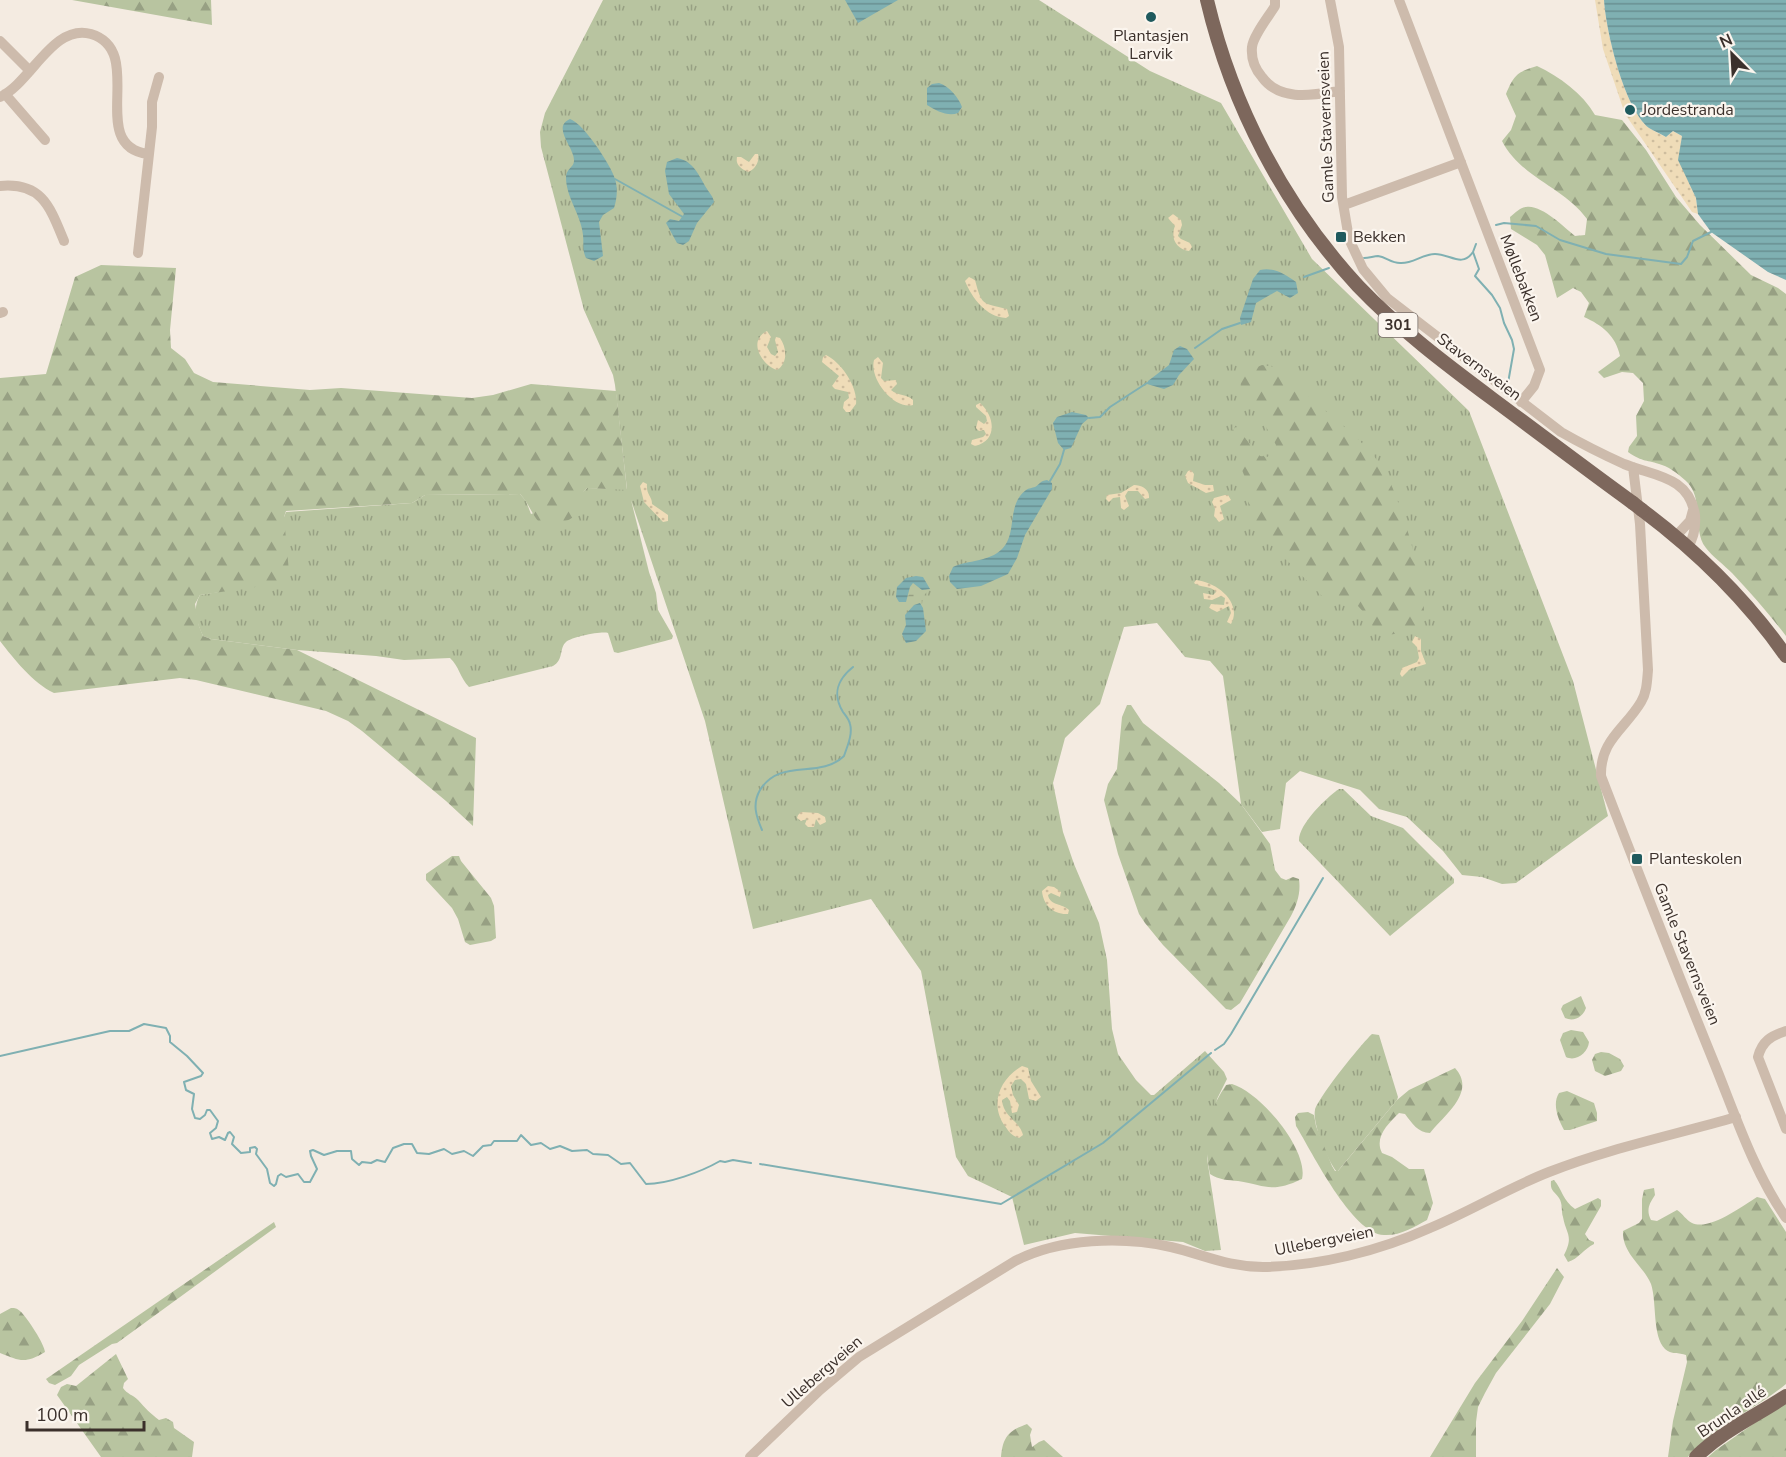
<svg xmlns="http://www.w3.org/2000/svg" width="1786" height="1457" font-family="'Nunito Sans',sans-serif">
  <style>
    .grass { fill: url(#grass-tufts) }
    .forest { fill: url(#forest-firs) }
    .wetland { fill: url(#wetland-marsh) }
    .sand { fill: url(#sand-dots) }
    .water { fill: url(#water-rules) }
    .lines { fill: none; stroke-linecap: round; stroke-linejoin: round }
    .stream { stroke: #7fb0b2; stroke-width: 2 }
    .minor { stroke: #cdbbac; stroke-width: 10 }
    .major { stroke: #7d675c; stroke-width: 14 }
    .major-bridge { stroke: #7d675c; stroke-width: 14 }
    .poi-dot { fill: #1f5a5e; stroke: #fbf5ee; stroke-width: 2 }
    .labels { text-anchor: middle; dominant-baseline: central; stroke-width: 4.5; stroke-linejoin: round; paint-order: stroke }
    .shield { fill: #fbf5ee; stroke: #756b66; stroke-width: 1.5 }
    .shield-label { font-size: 15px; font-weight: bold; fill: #3b302b }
    .poi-label { font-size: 16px; fill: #3b302b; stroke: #fbf5ee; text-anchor: start }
    .street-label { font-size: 16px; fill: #3b302b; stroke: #fbf5ee }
  </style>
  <defs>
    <pattern id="grass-tufts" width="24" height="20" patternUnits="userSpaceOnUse" patternTransform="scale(1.5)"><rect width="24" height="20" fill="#b8c4a0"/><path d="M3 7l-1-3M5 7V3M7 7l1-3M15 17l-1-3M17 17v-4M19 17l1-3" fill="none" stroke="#97a083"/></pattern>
    <pattern id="forest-firs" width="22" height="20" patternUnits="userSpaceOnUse" patternTransform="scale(1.5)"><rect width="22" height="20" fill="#b8c4a0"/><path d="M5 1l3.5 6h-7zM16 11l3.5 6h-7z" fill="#97a083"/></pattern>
    <pattern id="wetland-marsh" width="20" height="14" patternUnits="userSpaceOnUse" patternTransform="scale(1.5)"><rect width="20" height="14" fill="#b8c4a0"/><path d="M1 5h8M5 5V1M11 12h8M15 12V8" fill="none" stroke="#97a083"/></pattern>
    <pattern id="sand-dots" width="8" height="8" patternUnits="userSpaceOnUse" patternTransform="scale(1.5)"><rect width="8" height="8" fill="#efdcb8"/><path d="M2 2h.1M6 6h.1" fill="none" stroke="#cebd9e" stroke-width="1.8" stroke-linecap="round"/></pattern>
    <pattern id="water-rules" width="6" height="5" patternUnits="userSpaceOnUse" patternTransform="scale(1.5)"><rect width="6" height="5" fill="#7fb0b2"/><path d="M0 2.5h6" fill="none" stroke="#699091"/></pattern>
  </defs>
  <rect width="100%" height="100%" fill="#f4ebe1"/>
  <path class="grass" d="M 603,0 L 1039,0 L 1150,71 L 1221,103 L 1312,259 L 1469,411 L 1573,681 L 1608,816 L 1516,883 L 1502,884 L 1482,877 L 1462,875 L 1443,851 L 1407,817 L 1379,809 L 1360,790 L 1300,771 L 1286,783 L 1280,829 L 1262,832 L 1241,804 L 1223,676 L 1210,661 L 1185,657 L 1157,623 L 1124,627 L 1100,704 L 1065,738 L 1053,783 L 1063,832 L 1074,864 L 1099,923 L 1107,960 L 1112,1029 L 1118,1054 L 1136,1080 L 1151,1095 L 1154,1095 L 1205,1051 L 1224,1072 L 1227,1079 L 1217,1099 L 1207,1158 L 1221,1250 L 1205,1251 L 1183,1242 L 1075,1233 L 1024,1245 L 1012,1197 L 968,1176 L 956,1157 L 921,971 L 871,899 L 753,929 L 705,721 L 631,500 L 649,572 L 656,593 L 658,610 L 673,636 L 672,639 L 665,641 L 618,653 L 614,652 L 608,633 C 601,631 572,637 566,642 C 559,648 564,660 553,666 L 469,687 C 460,678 459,666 450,658 L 404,660 L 376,656 L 297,650 L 211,639 L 203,636 C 197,623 192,608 200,595 L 218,592 L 284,517 L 286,512 L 412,503 L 425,495 L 520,494 L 526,501 L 531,514 L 579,496 L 587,488 L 627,489 L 615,385 L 613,375 L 584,310 L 541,147 L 540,132 L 545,113 Z
    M 1339,789 L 1343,789 L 1371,816 L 1403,828 L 1454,879 L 1454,883 L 1390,936 L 1299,841 C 1298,825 1326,798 1339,789 Z
    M 1372,1034 L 1379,1035 L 1398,1097 L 1397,1100 L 1337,1172 C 1328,1162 1312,1123 1315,1110 C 1318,1098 1361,1044 1372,1034 Z"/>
  <path class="forest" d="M 72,0 L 211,0 L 212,25 Z
    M 1537,66 C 1560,77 1582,93 1595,115 L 1622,120 L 1646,150 L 1676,197 L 1700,225 L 1751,275 L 1778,288 L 1786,294 L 1786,636 C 1769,614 1751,593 1732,573 C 1725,566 1711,555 1706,548 C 1692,531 1704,501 1688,483 C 1681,476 1671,468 1662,465 C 1646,459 1644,463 1628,452 L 1629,447 L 1637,436 L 1636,416 L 1644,401 L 1643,383 L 1633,373 L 1622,372 L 1604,378 L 1598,372 L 1620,356 C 1616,336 1602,325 1584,317 L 1589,303 L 1581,292 L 1573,288 L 1557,298 L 1545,255 L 1537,245 L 1511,229 L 1510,217 C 1515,213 1521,207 1526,207 C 1541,204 1564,227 1575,236 L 1585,235 L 1587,219 C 1564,187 1520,177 1502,141 L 1511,130 L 1516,116 L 1506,94 C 1514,75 1517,72 1537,66 Z
    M 101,265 L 176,268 L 170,330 L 171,348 L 185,359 L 194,373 L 213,382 L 310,390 L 341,388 L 472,398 L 493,395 L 531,384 L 616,391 L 627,490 L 587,488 C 579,496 580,500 577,510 C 574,525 552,522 539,522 C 531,513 528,502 520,494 L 425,495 L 412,503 L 286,511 L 284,517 L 289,572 L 283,583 L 200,595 L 195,604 L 199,626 L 203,636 L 211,639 L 297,650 L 476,738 L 473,826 L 446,801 L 362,731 L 348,721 L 326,711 L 196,680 L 180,678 L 54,693 C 33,683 14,659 0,641 L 0,378 L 46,374 L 75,277 Z
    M 1262,365 C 1266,366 1271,366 1275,367 C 1287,372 1303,391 1313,400 C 1336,421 1365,441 1382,467 C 1400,494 1427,589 1424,620 C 1412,631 1393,637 1377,634 L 1367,616 L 1358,606 L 1346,600 L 1322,596 L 1261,534 L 1253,521 L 1249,510 L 1246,480 L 1236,455 L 1231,431 L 1236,427 L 1260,456 L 1267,457 L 1274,453 L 1276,445 L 1258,412 L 1241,390 L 1240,374 Z
    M 1127,705 L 1131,705 L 1143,723 L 1219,783 L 1241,804 L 1270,844 L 1275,870 L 1281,878 L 1286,880 L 1293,877 L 1299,879 C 1301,893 1297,904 1291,916 L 1240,1003 L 1231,1010 L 1226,1009 L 1163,945 L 1145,923 L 1139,914 L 1118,854 L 1104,800 L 1108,784 L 1117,769 L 1122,717 Z
    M 452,856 L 459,856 L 461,861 L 491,898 L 494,906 L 496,938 L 491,941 L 470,945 L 465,942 L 458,919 L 452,908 L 426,880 L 426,874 Z
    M 1581,996 L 1586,1008 C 1583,1017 1574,1022 1565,1018 L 1561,1009 L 1563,1005 Z
    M 1571,1030 L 1583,1032 L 1589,1042 C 1588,1053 1576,1062 1566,1057 L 1560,1040 L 1563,1033 Z
    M 1601,1052 L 1609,1053 L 1620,1059 L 1624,1066 L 1621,1071 L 1605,1076 L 1595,1071 L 1592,1060 L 1595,1054 Z
    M 1455,1068 C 1477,1092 1444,1115 1430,1133 C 1418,1133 1412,1123 1405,1114 L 1399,1113 C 1388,1124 1374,1137 1382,1153 L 1392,1157 L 1409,1169 L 1424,1169 L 1433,1203 L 1427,1220 C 1414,1227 1400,1236 1384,1235 C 1352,1234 1312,1152 1296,1126 L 1295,1117 L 1298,1113 L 1308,1112 L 1314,1115 L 1316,1126 L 1332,1166 L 1335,1171 L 1338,1171 L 1397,1100 L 1409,1090 Z
    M 1232,1084 C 1260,1092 1309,1150 1302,1179 C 1272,1193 1267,1186 1238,1181 C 1228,1180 1219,1180 1210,1174 C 1203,1140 1206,1114 1226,1085 Z
    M 1567,1091 L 1594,1103 L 1597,1113 L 1597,1121 L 1570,1130 L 1564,1130 C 1558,1119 1552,1104 1559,1093 Z
    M 1554,1180 C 1562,1189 1563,1201 1575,1209 L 1598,1198 L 1601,1200 L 1601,1206 L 1585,1234 L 1589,1240 L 1594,1242 L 1594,1244 C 1584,1249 1578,1259 1568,1262 L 1564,1255 C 1574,1236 1566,1234 1563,1217 C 1561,1211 1563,1204 1559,1198 C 1554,1191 1550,1191 1551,1181 Z
    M 1654,1188 L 1655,1195 C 1649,1204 1646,1210 1651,1220 L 1657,1221 L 1677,1210 C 1683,1214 1686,1220 1692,1223 C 1709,1231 1741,1207 1757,1197 L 1765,1199 L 1786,1232 L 1786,1384 C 1763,1403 1736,1416 1712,1434 C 1703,1441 1695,1449 1688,1457 L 1668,1457 L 1673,1421 L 1687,1362 L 1686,1355 C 1679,1352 1671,1355 1665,1349 C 1652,1336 1657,1302 1651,1284 C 1643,1265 1622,1254 1623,1231 L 1639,1223 L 1642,1219 L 1642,1199 L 1644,1190 Z
    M 274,1222 L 276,1227 L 117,1343 L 112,1344 L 79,1365 L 71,1376 L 55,1385 L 49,1383 L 46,1379 Z
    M 1557,1268 L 1564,1277 L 1550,1304 L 1496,1373 L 1485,1393 L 1478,1407 L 1476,1422 L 1476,1457 L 1430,1457 L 1475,1383 L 1522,1321 Z
    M 11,1308 C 16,1308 16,1308 20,1311 C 27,1317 45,1345 45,1352 C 25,1364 20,1361 0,1353 L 0,1314 Z
    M 116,1354 L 128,1379 L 124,1383 L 123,1388 C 127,1394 133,1395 138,1400 C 145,1408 150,1413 159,1420 L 166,1418 L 173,1422 L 174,1428 L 194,1442 L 192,1457 L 101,1457 L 57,1395 L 61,1387 L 67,1384 L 76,1386 Z
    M 1786,1401 L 1786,1457 L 1708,1457 L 1716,1450 Z
    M 1027,1424 L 1032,1429 L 1030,1435 L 1032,1447 L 1039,1442 L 1044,1440 L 1063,1457 L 1001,1457 C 1003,1437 1008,1431 1027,1424 Z"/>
  <path class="wetland" d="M 913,583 L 919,588 L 929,590 L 923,596 L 922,604 L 920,603 L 905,615 L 899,602 L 901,603 L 909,595 L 910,587 Z"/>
  <path class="sand" d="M 1595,0 L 1604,0 C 1606,31 1624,108 1649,128 C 1654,131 1660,134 1666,137 L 1673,131 L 1682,136 L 1679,160 L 1696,198 L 1698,214 L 1692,212 L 1625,114 L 1603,49 Z
    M 755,154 L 758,154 C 760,161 755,170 748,172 C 742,169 735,165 737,157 L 741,157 L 749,162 Z
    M 1173,214 L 1181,220 L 1182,225 L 1178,236 L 1181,239 L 1190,243 L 1192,247 L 1189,251 C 1176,249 1170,238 1175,226 L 1168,218 Z
    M 969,277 L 975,280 C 982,306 982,303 1007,309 L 1009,316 L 1006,318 C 986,317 972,298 965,281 Z
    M 767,331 L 771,337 L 767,347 L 771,354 L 775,356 L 778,352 L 775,340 L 776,337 L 780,338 C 787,348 788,363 777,370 C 762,365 747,341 767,331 Z
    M 826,355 C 841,362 858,387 856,404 L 850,412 L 846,412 L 843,408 L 844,402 L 849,398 L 848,392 L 835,389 L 832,386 L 839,376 L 822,362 L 823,357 Z
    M 878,357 L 883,363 L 881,378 L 884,381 L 896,380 L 897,384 L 891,390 C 898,396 907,394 913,400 L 913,405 C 894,410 869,379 874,360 Z
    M 980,403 C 995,416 998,441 975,446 L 971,444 L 972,440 L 983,437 L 986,434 L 984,430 L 979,431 L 976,428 L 978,420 L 984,424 L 987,421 L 986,416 L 976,407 L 976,405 Z
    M 1191,470 L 1194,474 L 1193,481 L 1205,485 L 1213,485 L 1214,491 L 1206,493 L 1188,483 L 1185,476 L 1188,471 Z
    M 643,482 L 647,484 C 646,495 652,496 652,504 L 668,515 L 668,521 L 663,522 L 644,502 L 640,486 Z
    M 1134,485 C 1141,485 1150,489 1149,498 L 1145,499 L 1138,491 L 1128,491 L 1125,496 L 1129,506 L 1124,510 L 1121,508 L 1120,497 L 1113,498 L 1109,502 L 1106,499 L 1107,495 L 1121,493 Z
    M 1225,495 L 1228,495 L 1231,500 L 1220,506 L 1224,519 L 1219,522 L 1214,516 L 1215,509 L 1212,502 L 1214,498 Z
    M 1196,580 C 1216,582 1243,602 1231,624 L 1227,622 L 1231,613 L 1229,606 L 1217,612 L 1209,608 L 1211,604 L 1224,605 L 1225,598 L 1221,596 L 1212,600 L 1204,599 L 1203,593 L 1213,595 L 1216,592 C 1210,585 1200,588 1194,583 Z
    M 1415,636 L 1421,639 L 1421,651 L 1426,664 L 1410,669 L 1402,677 L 1400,674 L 1402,668 L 1417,662 L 1419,658 L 1417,647 L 1412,642 Z
    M 801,812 L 818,813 L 825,817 L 826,822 L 820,825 L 816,819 L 814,827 L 808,827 L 805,824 L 807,819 L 801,821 L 797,818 L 798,815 Z
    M 1048,886 L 1054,887 L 1061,892 L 1060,897 L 1051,893 L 1048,895 C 1050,906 1062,903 1069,910 L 1068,914 C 1054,915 1043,905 1042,891 Z
    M 1022,1066 L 1028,1068 L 1031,1081 L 1041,1097 L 1036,1101 L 1029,1099 L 1026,1084 L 1021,1079 L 1015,1080 L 1011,1086 L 1013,1095 L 1019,1105 L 1017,1112 L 1012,1113 L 1010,1101 L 1007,1097 L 1002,1100 C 1003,1117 1020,1121 1023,1135 L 1019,1138 C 1012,1136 1009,1132 1005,1126 C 989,1104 1000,1079 1022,1066 Z"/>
  <path class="water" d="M 845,0 L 898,0 L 858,23 Z
    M 1604,0 L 1786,0 L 1786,280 L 1768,272 L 1711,232 L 1698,214 L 1696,198 L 1678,160 L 1682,136 L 1673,131 L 1666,137 C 1661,134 1654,131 1649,128 C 1624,108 1606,31 1604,0 Z
    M 939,83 C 949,86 959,98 962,107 L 958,113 C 948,117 937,111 927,105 L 927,88 L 932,84 Z
    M 570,119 C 583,123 611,165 615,179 C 618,188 617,199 614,208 L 603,215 L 599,222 L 603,256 L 594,261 L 586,258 C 582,250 584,244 583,235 C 581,214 566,198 566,177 C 566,169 574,167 574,161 C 575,148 551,127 570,119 Z
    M 677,158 C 694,161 699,176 707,189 C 710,194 713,196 714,202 L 697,223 L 689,241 L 683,245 L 677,243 L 666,223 L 670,219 L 679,221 L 684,214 L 669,194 L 665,171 L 667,162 Z
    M 1260,270 C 1274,267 1285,274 1296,282 L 1298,293 L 1290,298 L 1277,291 L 1256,303 L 1251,322 L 1241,325 L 1240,318 L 1253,279 Z
    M 1180,346 L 1187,349 L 1194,359 L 1179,375 L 1173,385 L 1164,389 L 1147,384 L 1148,381 L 1169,365 L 1174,350 Z
    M 1072,412 L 1086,415 L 1089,418 L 1082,424 L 1071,448 L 1064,450 L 1058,443 L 1053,423 L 1057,417 Z
    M 1047,480 L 1052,483 L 1052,489 L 1025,535 L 1017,558 L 1008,574 L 981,586 L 957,589 L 950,582 L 949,576 L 953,567 C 968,560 989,562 1002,549 C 1018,533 1006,505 1026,490 C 1029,488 1032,488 1035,487 C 1040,484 1040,481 1047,480 Z
    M 916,576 L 923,577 L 930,589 L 922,590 L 913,583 L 910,587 L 906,602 L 899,602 L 896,597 L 897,587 L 906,578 Z
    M 920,603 L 923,608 L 926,631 L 916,641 L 906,643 L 902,634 L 906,625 L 905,615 L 914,605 Z"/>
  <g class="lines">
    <path class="stream" d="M 615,179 L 683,217
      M 1496,225 L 1504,223 L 1536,226 L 1560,240 L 1606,254 L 1681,264 L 1687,257 L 1693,241 L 1711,232
      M 1476,244 L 1473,252 L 1479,269 L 1475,276 L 1492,295 L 1500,308 L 1504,323 L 1512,340 L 1514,349 L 1508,383
      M 1364,258 C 1369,258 1374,256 1378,256 C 1386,257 1391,263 1400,263 C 1413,264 1422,254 1435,254 C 1450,254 1462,268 1473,252
      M 1304,277 L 1329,268
      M 1195,348 L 1222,329 L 1240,323
      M 1089,418 L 1100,417 L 1110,407 L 1147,383
      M 1050,481 L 1060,464 L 1064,450
      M 762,830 C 756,816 752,804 760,790 C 781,757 819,780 844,756 C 847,747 853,734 850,724 C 849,719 846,716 843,712 C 832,694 837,680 853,667
      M 1215,1050 L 1224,1044 L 1231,1034 L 1323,878
      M 0,1056 L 110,1031 L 129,1031 L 144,1024 L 166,1028 L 170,1036 L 170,1042 L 187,1056 L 203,1073 L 201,1076 L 184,1082 L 186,1090 L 194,1094 L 192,1109 L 195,1118 L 200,1119 L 205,1115 L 207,1110 L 210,1110 L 218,1121 L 216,1128 L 210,1133 L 212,1139 L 219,1137 L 225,1140 L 228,1133 L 230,1132 L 234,1137 L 232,1144 L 241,1153 L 250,1152 L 250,1148 L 255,1147 L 257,1149 L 256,1154 L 267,1169 L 270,1183 L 274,1186 L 276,1184 L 278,1176 L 281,1174 L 286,1177 L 298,1174 L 304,1182 L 310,1182 L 317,1169 L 311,1156 L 310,1151 L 313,1150 L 324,1155 L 337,1151 L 351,1151 L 352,1159 L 359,1165 L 362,1162 L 371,1163 L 377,1160 L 385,1162 L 393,1148 L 404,1144 L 412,1144 L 417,1153 L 429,1154 L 444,1149 L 452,1154 L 464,1151 L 473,1156 L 483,1146 L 491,1145 L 494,1141 L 517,1141 L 521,1135 L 531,1145 L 541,1143 L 550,1149 L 560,1146 L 572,1151 L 587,1150 L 593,1154 L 608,1155 L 621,1164 L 630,1163 L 646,1184 C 668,1184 701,1172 720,1161 L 725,1162 L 733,1160 L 751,1163
      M 760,1164 L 1001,1204 L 1103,1143 L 1211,1053"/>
    <path class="minor" d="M 1275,0 L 1275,6 C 1269,16 1253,36 1252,47 C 1251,58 1255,69 1262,77 C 1280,102 1313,95 1340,91
      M 1330,0 L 1339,47 L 1342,197 L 1349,239 L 1363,269 L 1387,298 L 1561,432 C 1582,444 1602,454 1624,464 C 1654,476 1689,476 1695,515 C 1696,527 1694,537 1688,547
      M 1399,0 L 1540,370 L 1534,386 L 1521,402
      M 0,41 L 30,71
      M 5,94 L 45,140
      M 0,97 C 31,83 53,23 91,34 C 148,51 85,146 148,154
      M 0,186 C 42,182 50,207 64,241
      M 1344,205 L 1461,162
      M 138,253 L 152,127 L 152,102 L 159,77
      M 0,313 L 3,312
      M 1633,467 L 1640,524 L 1648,670 C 1647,681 1647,692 1641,702 C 1625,729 1600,740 1601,776 C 1638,872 1676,969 1715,1065 C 1736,1117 1754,1172 1786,1218
      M 1676,536 L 1690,521 L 1693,510
      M 1786,1031 C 1771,1036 1762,1041 1758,1057 L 1786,1129
      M 750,1457 L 820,1390 L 859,1357 L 1015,1261 C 1060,1238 1122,1236 1171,1247 C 1205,1255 1227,1267 1263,1267 C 1319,1266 1379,1251 1430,1228 C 1471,1211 1508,1188 1549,1172 C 1610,1148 1674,1135 1736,1117"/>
    <path class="major" d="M 1207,0 C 1232,106 1284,206 1358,286 C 1399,329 1447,365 1494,400 C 1540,434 1586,469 1633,503
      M 1642,510 C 1698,552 1746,599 1786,656
      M 1696,1457 C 1722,1431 1756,1416 1786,1396"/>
    <path class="major-bridge" d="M 1633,503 L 1642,510"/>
  </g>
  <g class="poi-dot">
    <circle cx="1151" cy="17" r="6"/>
    <circle cx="1630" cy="110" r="6"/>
    <rect x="1335" y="231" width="12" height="12" rx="3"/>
    <rect x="1631" y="853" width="12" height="12" rx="3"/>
  </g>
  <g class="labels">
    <rect class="shield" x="1378.5" y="313" width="39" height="24" rx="4.5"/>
    <g class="shield-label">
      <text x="1398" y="325">301</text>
    </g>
    <g class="poi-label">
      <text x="1151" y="36" text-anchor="middle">Plantasjen<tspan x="1151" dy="18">Larvik</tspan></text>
      <text x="1642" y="110">Jordestranda</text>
      <text x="1353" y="237">Bekken</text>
      <text x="1649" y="859">Planteskolen</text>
    </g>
    <g class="street-label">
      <text transform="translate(1326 127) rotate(-92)">Gamle Stavernsveien</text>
      <text transform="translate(1521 278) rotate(69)">Møllebakken</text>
      <text transform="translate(1479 367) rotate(37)">Stavernsveien</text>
      <text transform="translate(1687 954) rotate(68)">Gamle Stavernsveien</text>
      <text transform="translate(1324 1241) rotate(-11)">Ullebergveien</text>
      <text transform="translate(822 1372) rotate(-41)">Ullebergveien</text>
      <text transform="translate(1732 1412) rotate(-34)">Brunla allé</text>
    </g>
  </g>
  <g transform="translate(1732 54) rotate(336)" stroke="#fbf5ee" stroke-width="4.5" paint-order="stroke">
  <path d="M0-4.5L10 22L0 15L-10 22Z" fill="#3b302b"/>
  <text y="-9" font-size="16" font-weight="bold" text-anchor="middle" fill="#3b302b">N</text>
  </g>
  <path d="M27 1421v9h117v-9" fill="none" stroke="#3b302b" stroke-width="3"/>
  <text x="36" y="1421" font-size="18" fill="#3b302b" stroke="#fbf5ee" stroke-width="4.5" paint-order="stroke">100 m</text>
</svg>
